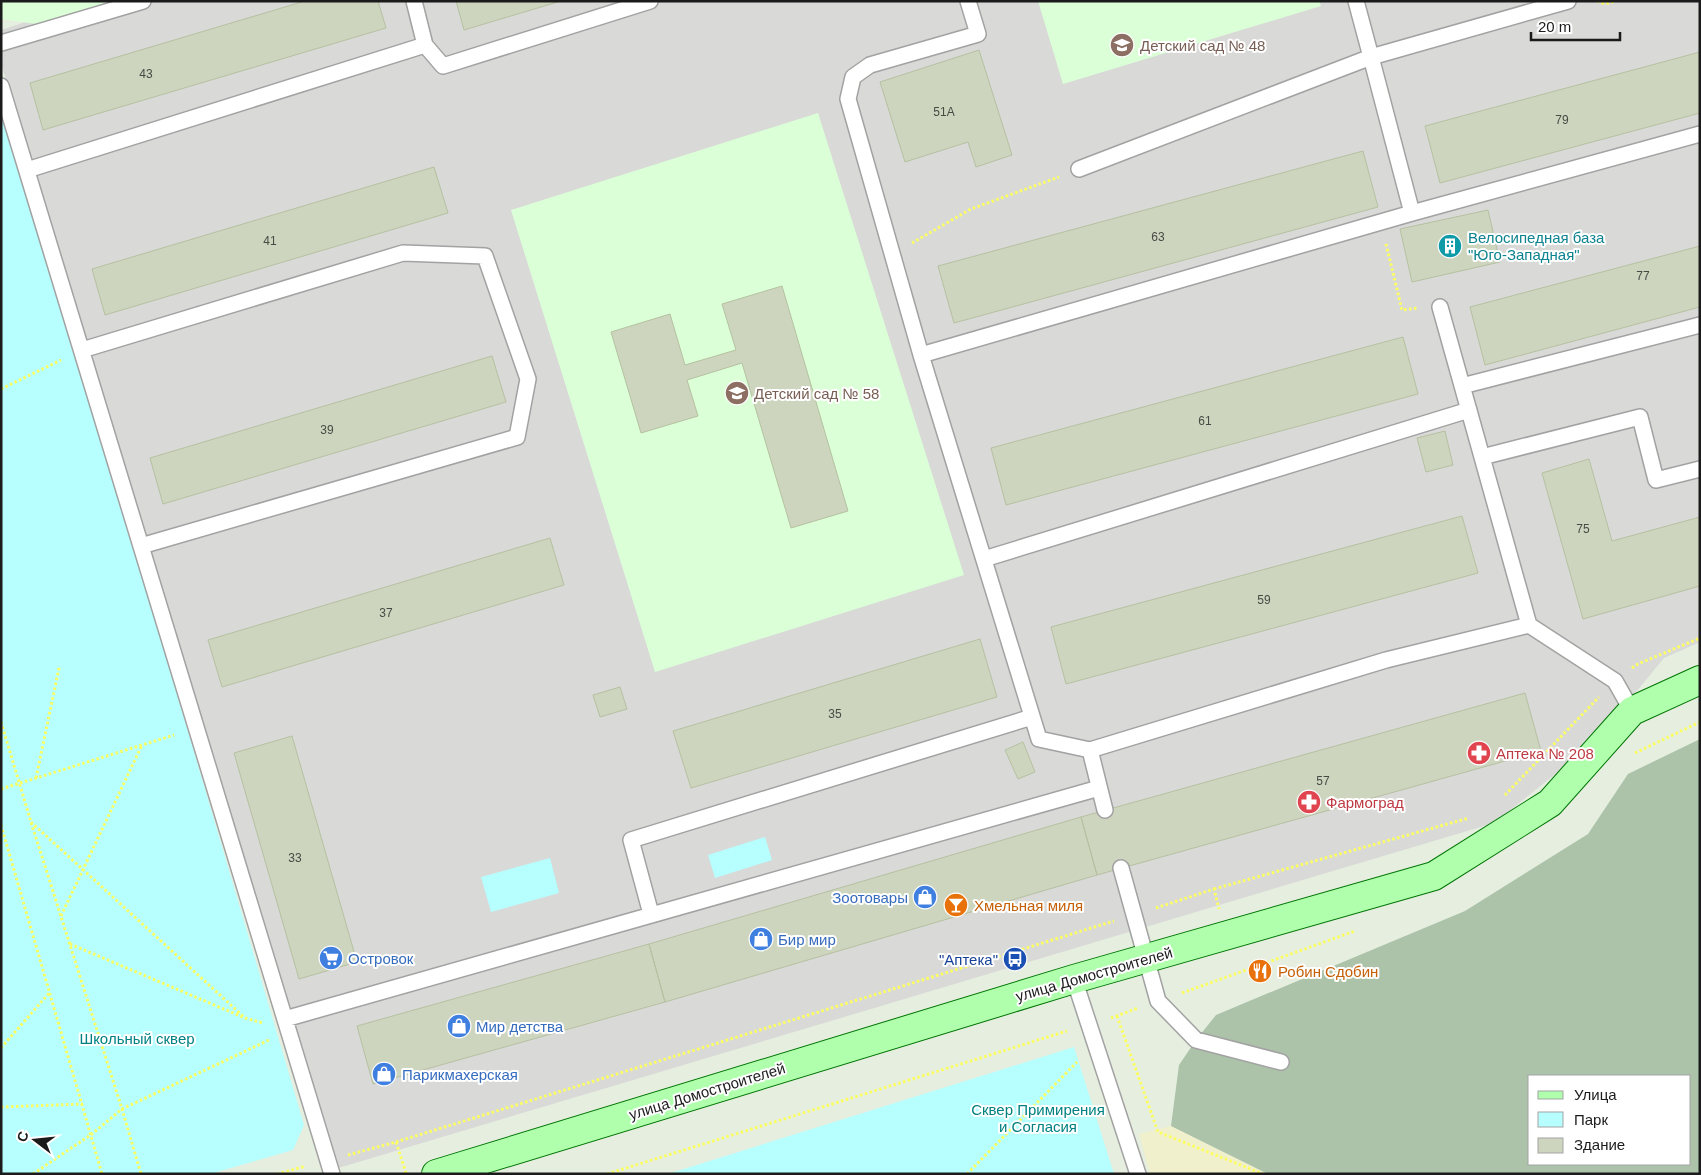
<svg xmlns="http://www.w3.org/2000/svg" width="1701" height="1175" font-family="Arial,sans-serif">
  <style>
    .residential { fill: #d9d9d8 }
    .commercial { fill: #f1f0cc }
    .education { fill: #dbffd7 }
    .construction { fill: #acc3aa; fill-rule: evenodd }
    .park { fill: #b6fffe }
    .building { fill: #cdd5bf; stroke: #b5c1a0 }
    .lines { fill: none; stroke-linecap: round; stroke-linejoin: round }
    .lane-casing { stroke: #a2a2a2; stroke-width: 18 }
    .secondary-casing { stroke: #007403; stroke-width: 30 }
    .path { stroke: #fcff5f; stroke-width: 3; stroke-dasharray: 2.5 2.5; stroke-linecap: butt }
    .lane { stroke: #fff; stroke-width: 15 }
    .secondary { stroke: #afffac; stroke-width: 28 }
    .labels { text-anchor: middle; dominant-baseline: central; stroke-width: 4; stroke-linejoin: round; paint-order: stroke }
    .number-label { font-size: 12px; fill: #484a44 }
    .education-label { font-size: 15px; fill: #785e54; stroke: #fff; text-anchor: start }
    .culture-label { font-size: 15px; fill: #0d838f; stroke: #fff; text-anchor: start }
    .health-label { font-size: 15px; fill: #be3a42; stroke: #fff; text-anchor: start }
    .shop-label { font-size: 15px; fill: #366cbe; stroke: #fff; text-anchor: start }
    .food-label { font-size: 15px; fill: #c56008; stroke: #fff; text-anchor: start }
    .transit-label { font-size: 15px; fill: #164399; stroke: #fff; text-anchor: end }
    .street-label { font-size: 15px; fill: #1b1b1b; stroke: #fff }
    .park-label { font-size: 15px; fill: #018181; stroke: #fff }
  </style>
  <rect width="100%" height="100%" fill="#e5eedf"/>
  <path class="residential" d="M 90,1 L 1700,1 L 1700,642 L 1664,658 L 1593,744 L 1494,823 L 335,1169 L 1,63 L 1,30 Z"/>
  <path class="commercial" d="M 1171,1126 L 1268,1174 L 1150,1174 L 1139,1134 Z"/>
  <path class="education" d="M 1,1 L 113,1 L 36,24 L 1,19 Z
    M 1038,1 L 1319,1 L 1321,6 L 1063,84 Z
    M 818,113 L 964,575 L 655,672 L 511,210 Z"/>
  <path class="construction" d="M 1700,739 L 1700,1174 L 1268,1174 L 1171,1126 L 1179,1065 L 1196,1040 L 1216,1015 L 1465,911 L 1588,834 L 1628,774 ZM 1530,1076 L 1690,1076 L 1690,1164 L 1530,1164 Z"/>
  <path class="park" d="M 1,97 L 304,1125 L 293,1150 L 210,1174 L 1,1174 Z
    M 765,837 L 772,860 L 715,878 L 708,855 Z
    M 550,858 L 559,893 L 491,912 L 481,877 Z
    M 1074,1047 L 1114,1174 L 668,1174 Z"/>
  <path class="building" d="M 305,1 L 378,1 L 386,28 L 43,130 L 30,83 Z
    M 456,1 L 561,1 L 464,30 Z
    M 979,50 L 1012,155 L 976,167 L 968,142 L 905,162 L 880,82 Z
    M 1700,52 L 1700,113 L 1440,183 L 1425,126 Z
    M 1363,151 L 1378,207 L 954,323 L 938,266 Z
    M 434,167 L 448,213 L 105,315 L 92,269 Z
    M 1488,210 L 1500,262 L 1412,282 L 1400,229 Z
    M 1700,246 L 1700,307 L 1485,365 L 1470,307 Z
    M 782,286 L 848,511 L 791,528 L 742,363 L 687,380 L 698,416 L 641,433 L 611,332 L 670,314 L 685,365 L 736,350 L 722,304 Z
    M 1403,337 L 1418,394 L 1006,505 L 991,448 Z
    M 492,356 L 506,402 L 163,504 L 150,458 Z
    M 1445,431 L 1453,465 L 1426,472 L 1417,438 Z
    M 1589,459 L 1612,541 L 1700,517 L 1700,586 L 1583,619 L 1542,473 Z
    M 1462,516 L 1478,573 L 1066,684 L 1051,627 Z
    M 550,538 L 564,585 L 222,687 L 208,640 Z
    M 980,639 L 997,697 L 691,788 L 673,731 Z
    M 620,687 L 627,709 L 600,717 L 593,695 Z
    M 1525,693 L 1541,751 L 1097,875 L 1081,817 Z
    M 292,736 L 357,962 L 299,979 L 234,753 Z
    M 1023,742 L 1035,772 L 1018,779 L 1005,750 Z
    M 1081,817 L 1097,875 L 665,1002 L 649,944 Z
    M 649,944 L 665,1002 L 373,1084 L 357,1026 Z"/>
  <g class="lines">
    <g class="lane-casing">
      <path id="lane" d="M 414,1 L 425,45
        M 968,1 L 978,34 L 870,65 L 853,77 L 848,99 L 921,355 L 1412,213 L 1700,134
        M 1,43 L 143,1
        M 1,86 L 332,1174
        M 1079,169 L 1371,57 L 1356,1
        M 27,170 L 425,45 L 443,66 L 650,1
        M 1412,213 L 1371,57 L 1568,1
        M 1440,307 L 1529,625 L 1615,681 L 1632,711
        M 82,350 L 403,253 L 485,256 L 528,379 L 517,437 L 141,546
        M 921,355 L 1039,739 L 1090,750 L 1105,810
        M 1462,386 L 1700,325
        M 1482,457 L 1640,417 L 1656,480 L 1700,469
        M 984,559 L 1469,410
        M 1090,750 L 1386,660 L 1529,625
        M 1121,868 L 1158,1001 L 1196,1040 L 1281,1062
        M 651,914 L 631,840 L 1032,717
        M 1074,979 L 1138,1174
        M 285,1019 L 1099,788"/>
    </g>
    <g class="secondary-casing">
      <path id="secondary" d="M 436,1174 L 1074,979 L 1434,876 L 1550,803 L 1632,711 L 1700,680"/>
    </g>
    <path class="path" d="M 1597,1 L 1605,4 L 1616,1
      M 912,243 L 971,209 L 1059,177
      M 1386,244 L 1402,310 L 1418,308
      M 1,389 L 61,360
      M 1632,668 L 1638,664 L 1700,638
      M 1,722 L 31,822 L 122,1109 L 141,1174
      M 1635,753 L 1700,722
      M 36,778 L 59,668
      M 1,789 L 174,735
      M 1505,795 L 1599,697
      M 31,822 L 245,1018
      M 1,825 L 102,1174
      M 1214,889 L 1469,818
      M 1156,908 L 1214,889 L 1219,909
      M 61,916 L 142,745
      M 70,944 L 245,1018 L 263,1023
      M 1182,993 L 1355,931
      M 1117,1016 L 1158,1132 L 1263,1174
      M 1111,1018 L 1138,1008
      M 1,1048 L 50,992
      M 1,1107 L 83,1104
      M 396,1142 L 1114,921
      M 348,1155 L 396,1142 L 406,1173
      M 33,1174 L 92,1134 L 122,1109 L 269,1040
      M 277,1174 L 306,1166
      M 607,1174 L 1067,1031
      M 967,1174 L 1077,1062"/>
    <use href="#lane" class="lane"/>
    <use href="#secondary" class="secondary"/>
  </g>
  <defs>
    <g id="school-disc" transform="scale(1.25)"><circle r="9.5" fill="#8d6e63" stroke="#fff"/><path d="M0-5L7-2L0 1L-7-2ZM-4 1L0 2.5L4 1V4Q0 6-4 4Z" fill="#fff"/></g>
    <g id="building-disc" transform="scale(1.25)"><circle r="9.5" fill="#0f9aa8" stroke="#fff"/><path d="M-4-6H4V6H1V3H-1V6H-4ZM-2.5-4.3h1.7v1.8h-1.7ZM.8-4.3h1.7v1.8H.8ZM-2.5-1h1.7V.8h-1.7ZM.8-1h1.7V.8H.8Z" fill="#fff"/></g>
    <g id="pharmacy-disc" transform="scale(1.25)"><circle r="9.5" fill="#e0444e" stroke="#fff"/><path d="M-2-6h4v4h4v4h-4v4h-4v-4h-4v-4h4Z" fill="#fff"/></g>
    <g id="shop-disc" transform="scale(1.25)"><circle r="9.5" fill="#3f7fe0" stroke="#fff"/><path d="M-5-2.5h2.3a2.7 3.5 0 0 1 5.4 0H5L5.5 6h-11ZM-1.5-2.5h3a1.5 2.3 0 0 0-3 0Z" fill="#fff"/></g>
    <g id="bar-disc" transform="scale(1.25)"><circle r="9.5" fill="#e8710a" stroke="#fff"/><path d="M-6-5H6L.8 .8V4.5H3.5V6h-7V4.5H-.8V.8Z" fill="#fff"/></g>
    <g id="supermarket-disc" transform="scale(1.25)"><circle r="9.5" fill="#3f7fe0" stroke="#fff"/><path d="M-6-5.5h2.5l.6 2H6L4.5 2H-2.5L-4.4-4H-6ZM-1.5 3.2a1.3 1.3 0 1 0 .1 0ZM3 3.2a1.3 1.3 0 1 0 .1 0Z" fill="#fff"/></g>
    <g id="bus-disc" transform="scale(1.25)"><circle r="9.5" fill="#1a4fb4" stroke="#fff"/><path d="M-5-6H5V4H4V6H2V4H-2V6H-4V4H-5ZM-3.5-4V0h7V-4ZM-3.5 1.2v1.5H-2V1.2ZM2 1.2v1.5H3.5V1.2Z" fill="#fff"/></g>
    <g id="restaurant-disc" transform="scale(1.25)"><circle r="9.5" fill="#e8710a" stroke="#fff"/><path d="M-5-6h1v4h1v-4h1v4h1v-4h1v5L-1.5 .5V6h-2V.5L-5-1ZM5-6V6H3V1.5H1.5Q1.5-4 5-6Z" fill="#fff"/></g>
  </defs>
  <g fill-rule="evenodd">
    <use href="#school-disc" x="1122" y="45"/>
    <use href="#building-disc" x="1450" y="246"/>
    <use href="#school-disc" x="737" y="393"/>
    <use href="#pharmacy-disc" x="1479" y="753"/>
    <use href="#pharmacy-disc" x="1309" y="802"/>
    <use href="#shop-disc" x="925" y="897"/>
    <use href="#bar-disc" x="956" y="905"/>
    <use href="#shop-disc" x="761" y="939"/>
    <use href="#supermarket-disc" x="331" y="958"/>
    <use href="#bus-disc" x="1015" y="959"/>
    <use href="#restaurant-disc" x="1260" y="971"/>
    <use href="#shop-disc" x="459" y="1026"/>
    <use href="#shop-disc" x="384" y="1074"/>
  </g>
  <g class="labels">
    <g class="number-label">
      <text x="146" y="74">43</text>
      <text x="944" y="112">51А</text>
      <text x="1562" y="120">79</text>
      <text x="1158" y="237">63</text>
      <text x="270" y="241">41</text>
      <text x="1643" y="276">77</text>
      <text x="1205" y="421">61</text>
      <text x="327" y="430">39</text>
      <text x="1583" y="529">75</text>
      <text x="1264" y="600">59</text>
      <text x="386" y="613">37</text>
      <text x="835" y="714">35</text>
      <text x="1323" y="781">57</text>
      <text x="295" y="858">33</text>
    </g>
    <g class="education-label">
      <text x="1140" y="45">Детский сад № 48</text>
      <text x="754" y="393">Детский сад № 58</text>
    </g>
    <g class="culture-label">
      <text x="1468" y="237">Велосипедная база<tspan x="1468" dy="17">"Юго-Западная"</tspan></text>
    </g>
    <g class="health-label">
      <text x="1496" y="753">Аптека № 208</text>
      <text x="1326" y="802">Фармоград</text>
    </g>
    <g class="shop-label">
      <text x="908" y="897" text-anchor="end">Зоотовары</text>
      <text x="778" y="939">Бир мир</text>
      <text x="348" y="958">Островок</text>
      <text x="476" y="1026">Мир детства</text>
      <text x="402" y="1074">Парикмахерская</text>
    </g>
    <g class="food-label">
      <text x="974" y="905">Хмельная миля</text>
      <text x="1278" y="971">Робин Сдобин</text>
    </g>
    <g class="transit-label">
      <text x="998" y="959">"Аптека"</text>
    </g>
    <g class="street-label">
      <text transform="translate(1094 974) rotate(-16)">улица Домостроителей</text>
      <text transform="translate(707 1091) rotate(-17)">улица Домостроителей</text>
    </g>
    <g class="park-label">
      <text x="137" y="1038">Школьный сквер</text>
      <text x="1038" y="1109">Сквер Примирения<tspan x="1038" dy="17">и Согласия</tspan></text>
    </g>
  </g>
  <rect width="1701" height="1175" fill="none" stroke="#1b1b1b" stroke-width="5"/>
  <rect x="1528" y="1075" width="162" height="90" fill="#ffffff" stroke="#a4a4a4"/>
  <rect x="1538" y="1091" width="25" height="8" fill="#afffac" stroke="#a4a4a4"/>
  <text x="1574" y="1100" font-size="15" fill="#1b1b1b">Улица</text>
  <rect x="1538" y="1112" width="25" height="15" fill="#b6fffe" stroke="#a4a4a4"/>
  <text x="1574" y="1125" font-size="15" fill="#1b1b1b">Парк</text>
  <rect x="1538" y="1138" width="25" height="15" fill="#cdd5bf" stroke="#a4a4a4"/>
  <text x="1574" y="1150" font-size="15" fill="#1b1b1b">Здание</text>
  <g transform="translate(35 1140) rotate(286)" stroke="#ffffff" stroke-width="4" paint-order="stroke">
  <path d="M0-4L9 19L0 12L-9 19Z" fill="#1b1b1b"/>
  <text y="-8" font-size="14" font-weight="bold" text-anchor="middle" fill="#1b1b1b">С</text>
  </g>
  <path d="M1531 32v8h89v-8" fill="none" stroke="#1b1b1b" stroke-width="2.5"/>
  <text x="1538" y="32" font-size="15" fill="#1b1b1b" stroke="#ffffff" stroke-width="4" paint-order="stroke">20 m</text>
</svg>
